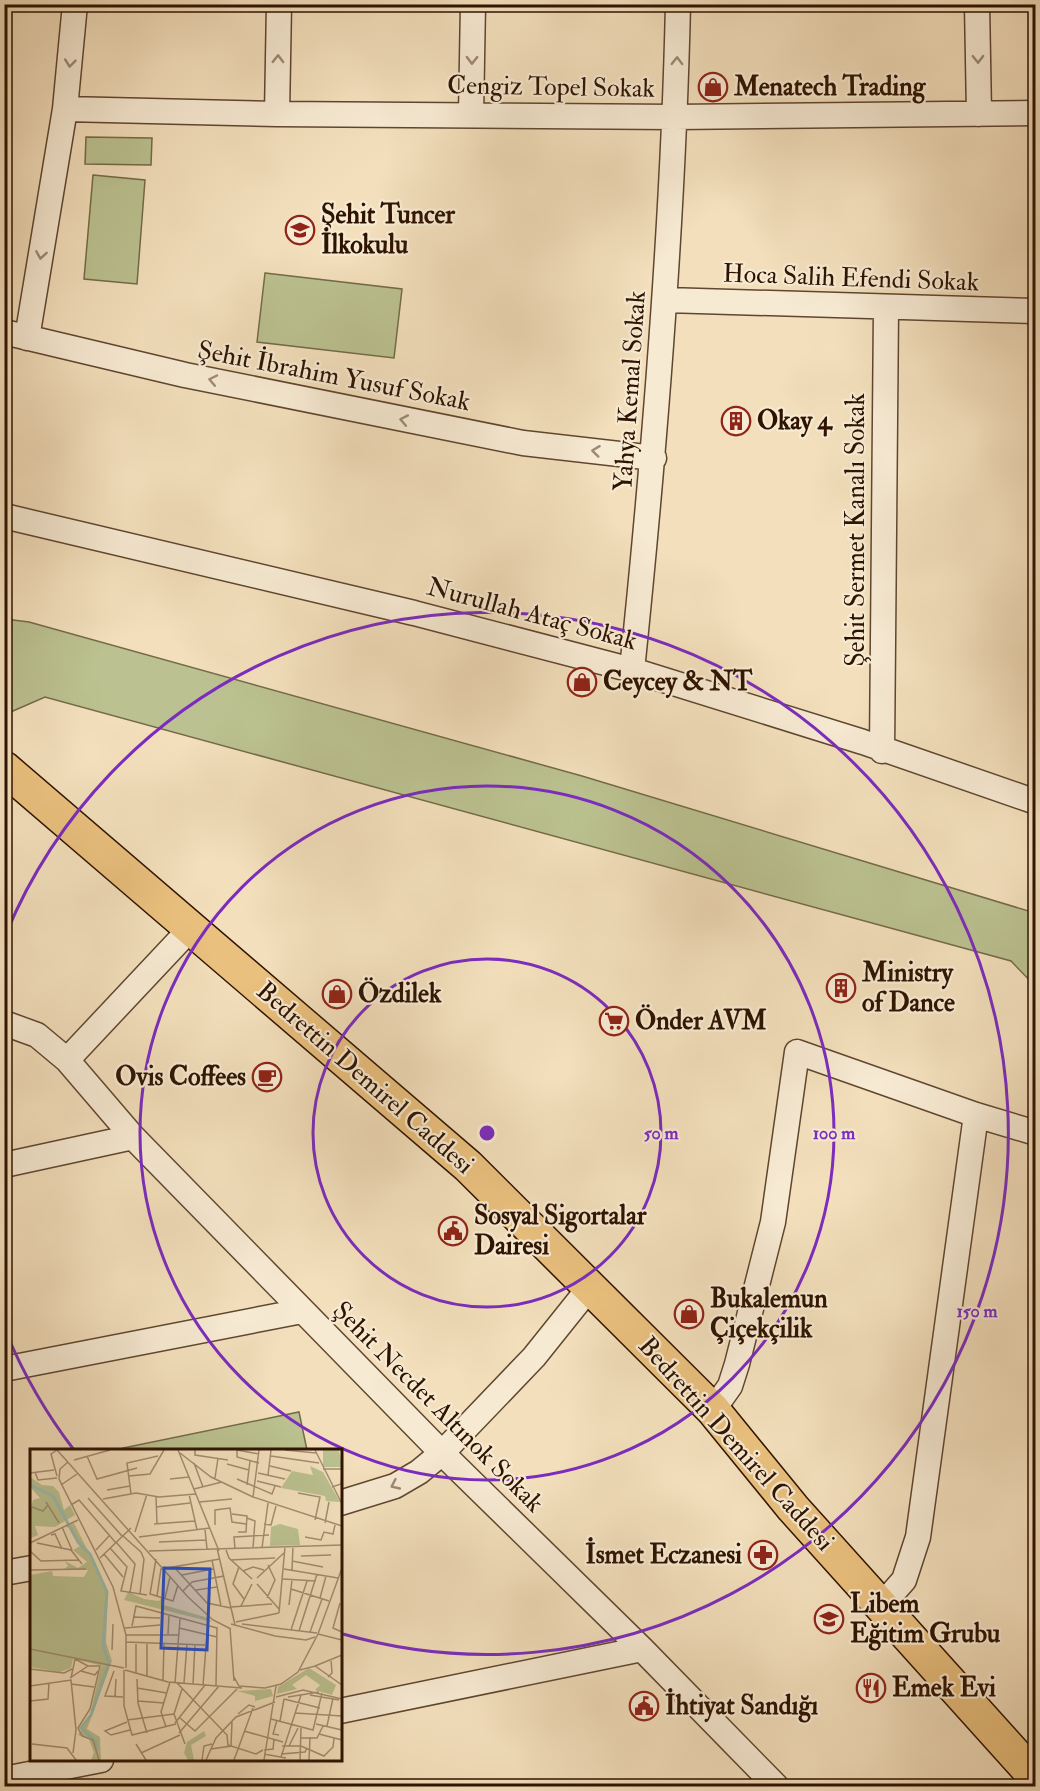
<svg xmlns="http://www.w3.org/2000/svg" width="1040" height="1791" font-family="'IM FELL Double Pica',serif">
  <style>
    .green { fill: #bbc190; stroke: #746a48; stroke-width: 1.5 }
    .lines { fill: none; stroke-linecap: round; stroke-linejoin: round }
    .minor-casing { stroke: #5f462f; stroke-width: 27 }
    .primary-casing { stroke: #2e1300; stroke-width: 36 }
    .minor { stroke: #f7ead3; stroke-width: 24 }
    .primary { stroke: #eac07e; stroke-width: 33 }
    .oneway { stroke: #9d8974 }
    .ring { fill: none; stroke: #7b2cbf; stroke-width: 3 }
    .labels { text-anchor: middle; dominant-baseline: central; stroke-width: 4.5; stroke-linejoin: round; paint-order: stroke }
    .street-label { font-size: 26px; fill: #2e1300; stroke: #f7ead3 }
    .poi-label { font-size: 26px; font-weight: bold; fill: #2e1300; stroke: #f7ead3; text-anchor: start }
    .inset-river { fill: none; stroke: #9bbdb0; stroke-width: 3 }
    .inset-road { fill: none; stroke: #a48d71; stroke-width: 1.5 }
    .view { fill: #1d4ed8; fill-opacity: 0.15; stroke: #1d4ed8; stroke-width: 3 }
    .inset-edge { fill: none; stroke: #2e1300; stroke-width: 3 }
    .centre { fill: #7b2cbf; stroke: #f7ead3; stroke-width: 3 }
    .ring-label { font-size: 18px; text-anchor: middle; font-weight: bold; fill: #7b2cbf; stroke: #f7ead3; stroke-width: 4.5; stroke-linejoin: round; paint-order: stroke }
  </style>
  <rect width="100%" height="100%" fill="#f3dfbc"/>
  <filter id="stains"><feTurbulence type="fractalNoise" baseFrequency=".00333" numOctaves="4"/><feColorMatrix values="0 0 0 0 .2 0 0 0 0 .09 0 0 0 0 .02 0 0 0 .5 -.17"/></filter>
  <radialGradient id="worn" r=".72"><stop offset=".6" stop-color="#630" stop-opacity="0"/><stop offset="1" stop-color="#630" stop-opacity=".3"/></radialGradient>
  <path class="green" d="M 86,137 L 152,138 L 151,165 L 85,164 Z
    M 93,175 L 145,180 L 137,284 L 84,279 Z
    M 265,273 L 402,289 L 394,358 L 257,342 Z
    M 5,619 L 29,622 L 582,776 L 1035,913 L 1035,986 L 1011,961 L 45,697 L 6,714 Z
    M 299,1412 L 307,1450 L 124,1450 L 123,1448 Z"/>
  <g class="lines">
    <g class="minor-casing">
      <path id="minor" d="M 977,4 L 979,114
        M 65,109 L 277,114 L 675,117 L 1036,113
        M 277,114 L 279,4
        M 471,115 L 473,4
        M 666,300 L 1036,311
        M 4,332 L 185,375 L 523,443 L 654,458
        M 27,338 L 65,109 L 75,4
        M 4,516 L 414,613 L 632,670 L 863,742 L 1036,802
        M 632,670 C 655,448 673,227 678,4
        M 882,751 L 886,309
        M 4,1023 L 37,1035 L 67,1060 L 133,1137 L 442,1453 L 642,1649 L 776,1786
        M 67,1060 L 192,927
        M 4,1165 L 133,1137
        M 4,1369 L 302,1311
        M 713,1410 L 730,1386 L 737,1364 L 773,1222 L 797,1052 L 976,1115 L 1036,1133
        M 340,1503 L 395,1486 L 419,1472 L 442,1453 L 534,1357 L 590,1287
        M 4,1573 L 32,1568
        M 882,1605 L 904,1580 L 918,1537 L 976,1115
        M 340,1711 L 642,1649
        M 4,1779 L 101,1760"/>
    </g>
    <g class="primary-casing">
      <path id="primary" d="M 4,768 L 468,1166 L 713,1410 L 793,1508 L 1036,1778"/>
    </g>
    <use href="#minor" class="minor"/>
    <use href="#primary" class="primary"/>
  </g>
  <defs><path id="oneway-chevron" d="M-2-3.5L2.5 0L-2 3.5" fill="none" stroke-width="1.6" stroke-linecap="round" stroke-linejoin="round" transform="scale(1.5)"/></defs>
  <g class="oneway">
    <use href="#oneway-chevron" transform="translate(278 59) rotate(-89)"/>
    <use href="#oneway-chevron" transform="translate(978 59) rotate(89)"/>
    <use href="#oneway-chevron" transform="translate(472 60) rotate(91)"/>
    <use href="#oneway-chevron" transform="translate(677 61) rotate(-89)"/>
    <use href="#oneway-chevron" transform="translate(70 63) rotate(96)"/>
    <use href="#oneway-chevron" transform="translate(41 255) rotate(99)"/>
    <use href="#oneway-chevron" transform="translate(213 380) rotate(-168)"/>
    <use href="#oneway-chevron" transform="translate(404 420) rotate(-169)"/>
    <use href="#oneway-chevron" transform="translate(596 451) rotate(-173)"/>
    <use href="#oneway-chevron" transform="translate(395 1485) rotate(155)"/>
  </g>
  <g class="ring">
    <circle cx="487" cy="1133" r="174"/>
    <circle cx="487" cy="1133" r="347"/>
    <path d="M74 1450A521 521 0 0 1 6 1332M6 934A521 521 0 1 1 343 1634"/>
  </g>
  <defs>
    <g id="shop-ring" transform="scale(1.5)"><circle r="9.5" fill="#f7ead3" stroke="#8f2418" stroke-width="1.5"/><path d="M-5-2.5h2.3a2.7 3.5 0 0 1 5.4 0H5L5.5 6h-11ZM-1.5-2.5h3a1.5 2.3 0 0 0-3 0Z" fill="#8f2418"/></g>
    <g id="school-ring" transform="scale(1.5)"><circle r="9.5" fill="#f7ead3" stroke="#8f2418" stroke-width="1.5"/><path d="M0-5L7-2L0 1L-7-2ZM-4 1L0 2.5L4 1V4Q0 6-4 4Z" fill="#8f2418"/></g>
    <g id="building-ring" transform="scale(1.5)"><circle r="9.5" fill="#f7ead3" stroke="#8f2418" stroke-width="1.5"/><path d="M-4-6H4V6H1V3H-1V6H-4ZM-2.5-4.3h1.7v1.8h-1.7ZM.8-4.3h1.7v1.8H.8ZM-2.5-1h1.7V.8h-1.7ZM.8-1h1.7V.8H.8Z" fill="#8f2418"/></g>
    <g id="supermarket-ring" transform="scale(1.5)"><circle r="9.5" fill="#f7ead3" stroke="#8f2418" stroke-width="1.5"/><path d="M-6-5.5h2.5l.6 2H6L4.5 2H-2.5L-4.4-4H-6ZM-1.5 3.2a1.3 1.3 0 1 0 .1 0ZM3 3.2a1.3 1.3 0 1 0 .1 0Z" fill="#8f2418"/></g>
    <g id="cafe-ring" transform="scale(1.5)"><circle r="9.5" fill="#f7ead3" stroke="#8f2418" stroke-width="1.5"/><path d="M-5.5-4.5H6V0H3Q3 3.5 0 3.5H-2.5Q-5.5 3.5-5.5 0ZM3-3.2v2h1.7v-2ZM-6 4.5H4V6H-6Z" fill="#8f2418"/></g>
    <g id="civic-ring" transform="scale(1.5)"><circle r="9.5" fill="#f7ead3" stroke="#8f2418" stroke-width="1.5"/><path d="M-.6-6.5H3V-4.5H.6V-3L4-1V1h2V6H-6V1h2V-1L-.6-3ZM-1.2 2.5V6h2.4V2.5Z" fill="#8f2418"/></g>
    <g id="pharmacy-ring" transform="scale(1.5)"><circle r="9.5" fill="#f7ead3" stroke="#8f2418" stroke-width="1.5"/><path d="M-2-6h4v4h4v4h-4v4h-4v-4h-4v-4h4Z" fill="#8f2418"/></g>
    <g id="restaurant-ring" transform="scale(1.5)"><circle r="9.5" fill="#f7ead3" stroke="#8f2418" stroke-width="1.5"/><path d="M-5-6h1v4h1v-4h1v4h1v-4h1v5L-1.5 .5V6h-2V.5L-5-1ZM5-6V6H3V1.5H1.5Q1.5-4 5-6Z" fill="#8f2418"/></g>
  </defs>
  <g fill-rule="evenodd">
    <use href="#shop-ring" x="713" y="87"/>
    <use href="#school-ring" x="300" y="230"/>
    <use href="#building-ring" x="736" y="421"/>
    <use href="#shop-ring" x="582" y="682"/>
    <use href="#building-ring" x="841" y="988"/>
    <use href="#shop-ring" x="337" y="994"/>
    <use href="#supermarket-ring" x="614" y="1021"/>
    <use href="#cafe-ring" x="267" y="1077"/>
    <use href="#civic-ring" x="453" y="1231"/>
    <use href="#shop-ring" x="689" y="1314"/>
    <use href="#pharmacy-ring" x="763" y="1555"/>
    <use href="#school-ring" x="829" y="1619"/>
    <use href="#restaurant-ring" x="871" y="1688"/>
    <use href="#civic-ring" x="644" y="1706"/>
  </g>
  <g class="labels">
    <g class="street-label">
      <text transform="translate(551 87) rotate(1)">Cengiz Topel Sokak</text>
      <text transform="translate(851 278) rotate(2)">Hoca Salih Efendi Sokak</text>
      <text transform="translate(334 376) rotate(11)">Şehit İbrahim Yusuf Sokak</text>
      <text transform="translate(630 391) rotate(-86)">Yahya Kemal Sokak</text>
      <text transform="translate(856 530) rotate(-90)">Şehit Sermet Kanalı Sokak</text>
      <text transform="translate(532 614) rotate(15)">Nurullah Ataç Sokak</text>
      <text transform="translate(365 1078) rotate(41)">Bedrettin Demirel Caddesi</text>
      <text transform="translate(438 1407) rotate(45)">Şehit Necdet Altınok Sokak</text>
      <text transform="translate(736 1444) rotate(48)">Bedrettin Demirel Caddesi</text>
    </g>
    <g class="poi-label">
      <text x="734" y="87">Menatech Trading</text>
      <text x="321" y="215">Şehit Tuncer<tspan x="321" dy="30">İlkokulu</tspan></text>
      <text x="757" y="421">Okay 4</text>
      <text x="603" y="682">Ceycey &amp; NT</text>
      <text x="862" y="973">Ministry<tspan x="862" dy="30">of Dance</tspan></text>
      <text x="358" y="994">Özdilek</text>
      <text x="635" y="1021">Önder AVM</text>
      <text x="246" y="1077" text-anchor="end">Ovis Coffees</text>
      <text x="474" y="1216">Sosyal Sigortalar<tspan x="474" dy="30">Dairesi</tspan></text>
      <text x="710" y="1299">Bukalemun<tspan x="710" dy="30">Çiçekçilik</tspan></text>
      <text x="742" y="1555" text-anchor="end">İsmet Eczanesi</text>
      <text x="850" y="1604">Libem<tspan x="850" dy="30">Eğitim Grubu</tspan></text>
      <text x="892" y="1688">Emek Evi</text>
      <text x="665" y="1706">İhtiyat Sandığı</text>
    </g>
  </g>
  <g transform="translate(30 1449)">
    <rect width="312" height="312" fill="#f3dfbc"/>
    <path d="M 293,1 L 309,1 L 312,18 L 293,18 ZM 280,17 L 293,23 L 310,53 L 296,52 L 295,47 L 251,39 L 262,22 L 283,26 ZM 0,28 L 12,36 L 23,37 L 29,43 L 34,61 L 40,56 L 45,66 L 25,78 L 5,77 L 8,86 L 1,89 L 0,61 L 3,51 L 10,49 L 0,38 ZM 44,74 L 78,142 L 76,193 L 82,212 L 57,280 L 70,288 L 71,311 L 61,311 L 64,304 L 59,290 L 48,286 L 60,266 L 71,217 L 78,218 L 43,210 L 41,219 L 30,223 L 0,218 L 0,126 L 22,122 L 23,127 L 54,128 L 58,121 L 33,121 L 38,117 L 35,112 L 48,119 L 57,113 L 43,101 L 50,97 L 41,79 L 35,78 ZM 250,75 L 268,80 L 270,96 L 240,97 L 241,78 ZM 98,143 L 114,150 L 129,152 L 132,148 L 134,156 L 178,169 L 182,173 L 94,151 ZM 279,219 L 306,236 L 302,246 L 285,241 L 290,236 L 276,226 L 262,236 L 267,240 L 247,245 L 248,238 ZM 241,240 L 243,247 L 225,252 L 225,247 L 207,242 ZM 174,282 L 176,287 L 161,296 L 164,311 L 158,311 L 154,304 L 157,293 Z" fill="#bbc190"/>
    <path class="inset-river" d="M 0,36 L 23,47 L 48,93 L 60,105 L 77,143 L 73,197 L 79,214 L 61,266 L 51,279 L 66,292 L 67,300"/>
    <path class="inset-road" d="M 27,1 L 158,148 L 183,171 L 201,180M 148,1 L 189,102M 165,1 L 165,6 L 198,11M 255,1 L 286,4M 285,1 L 312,55M 150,4 L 181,28 L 223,48 L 312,77M 57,7 L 67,30 L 107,19M 241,7 L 289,14M 44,11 L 80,1M 38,13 L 30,20 L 29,30 L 83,138 L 96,186 L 96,219M 164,14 L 173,38M 229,14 L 207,8 L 207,1 L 229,5M 197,15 L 219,21M 240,17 L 261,22M 293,20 L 312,20M 5,23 L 8,31 L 27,29M 0,24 L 24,21M 228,24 L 255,30M 238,26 L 241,1M 27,27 L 21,5 L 27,1M 99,27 L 120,25 L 134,1M 185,29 L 188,9M 140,30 L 159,28M 207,30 L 242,45 L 245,37M 227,32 L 251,38M 31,36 L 47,25M 217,36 L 220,12M 302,38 L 311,35 L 312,26M 164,40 L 192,33M 77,41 L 100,37M 268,44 L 290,48 L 285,71M 101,45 L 97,14 L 128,7M 159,45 L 167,81M 126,48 L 127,75M 223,48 L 229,1M 58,49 L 92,87M 73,50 L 106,44 L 129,48 L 166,45M 16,53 L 29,74M 169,53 L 202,50M 41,56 L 49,51 L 86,94M 2,58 L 13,62 L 18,56M 126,58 L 160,54M 202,65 L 217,67 L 216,83 L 208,83M 217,69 L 225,72 L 223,99M 295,74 L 299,53M 124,75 L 165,72M 234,75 L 241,76 L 246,57M 185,76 L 185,61 L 200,59 L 202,73 L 216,75M 32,78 L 42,101M 175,80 L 177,100M 105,83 L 117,45M 21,86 L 25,85 L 32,100M 93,87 L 111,103M 109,88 L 180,79M 275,88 L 291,91 L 294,83 L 303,85 L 305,76M 86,93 L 105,115 L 100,143M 129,93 L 176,91M 0,94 L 48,71M 7,94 L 41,101 L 52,115M 80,99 L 97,118 L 91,142 L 117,146M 187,99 L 205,176M 232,99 L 238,54M 205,100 L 204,88 L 239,86M 66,101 L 79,87M 196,101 L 199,109 L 222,130M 0,102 L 11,112 L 49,111M 119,102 L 312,96M 74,105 L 93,128M 271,107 L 301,106M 70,109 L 101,79M 126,110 L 120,145 L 143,152 L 148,136M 182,111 L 191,157M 200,111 L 245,109M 262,112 L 293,118M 144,118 L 177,154 L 201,159M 209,118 L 203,135 L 214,150M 254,120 L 308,129M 0,121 L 56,120M 262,121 L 263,97M 213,122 L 223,118 L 234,121M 152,126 L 183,120M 227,129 L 255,103M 253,130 L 286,132M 227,135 L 249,160M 261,140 L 299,152M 166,141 L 187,138M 153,142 L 162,133 L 194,127M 110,145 L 114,110 L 111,103M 127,147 L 131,120 L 190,110M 135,149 L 140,128M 237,149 L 245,131 L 238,116M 290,149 L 296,127M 310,154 L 303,179 L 312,183M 259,156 L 262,131M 211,157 L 222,135M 201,158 L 242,155M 249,164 L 255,98M 103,168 L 130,169M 206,173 L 249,164M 201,175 L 245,187 L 276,191 L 285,188M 212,175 L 287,184M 102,177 L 106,157 L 187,179M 95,179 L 130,176M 149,179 L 187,188M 200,179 L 204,232M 261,181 L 277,132M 269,182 L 287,125M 280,183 L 292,150M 138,185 L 139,166M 288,185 L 312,191M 96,186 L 148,186M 96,193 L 175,196M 0,200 L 94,219M 82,201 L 83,175M 285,217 L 312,206M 0,220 L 34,224 L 42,220M 94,221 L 94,257 L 102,286 L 146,275M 95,221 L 138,233 L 212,239M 270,221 L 285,217 L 312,236M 51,222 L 65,226 L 68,222M 84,222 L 75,247 L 93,248M 106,224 L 106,193M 117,228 L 117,194M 204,228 L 209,237 L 235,239 L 251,235 L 268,223 L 288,185 L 312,119M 298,228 L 302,224 L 301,210M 40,229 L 58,217M 41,229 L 45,210 L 58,217 L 70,217 L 60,260 L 48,279 L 52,287 L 63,291 L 69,311M 107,230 L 108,254 L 117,284M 133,231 L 134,194M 145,234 L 150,170M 147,234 L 197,286 L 198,296 L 226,305 L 233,301M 154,234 L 157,195M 41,235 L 64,238M 163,235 L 165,195M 173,236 L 177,185M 186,236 L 187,178M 0,237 L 41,231 L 46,281 L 43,304M 107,239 L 137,244M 152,240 L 144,265 L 155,295M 280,246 L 309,251M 85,248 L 86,230M 246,248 L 273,241 L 312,250M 258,248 L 289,243M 254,250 L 290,259M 0,252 L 18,250 L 19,234M 108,252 L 134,254M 265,264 L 312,267M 208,265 L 219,256 L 225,258M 150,269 L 165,282 L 207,240M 241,270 L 283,281 L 292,244M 97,271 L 144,265M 247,271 L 243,285 L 249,286M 250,272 L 254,250M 97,273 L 75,282 L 81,286 L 100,281M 145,274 L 175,236M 286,275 L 312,281M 297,277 L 303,249M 136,278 L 131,263 L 140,233M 214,282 L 253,293M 149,284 L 189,237M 289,285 L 312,291M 270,289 L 287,289 L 293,277M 2,295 L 37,299 L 46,311M 106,295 L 116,311M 252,297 L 271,297 L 294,307 L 303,298 L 304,289M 259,297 L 268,279M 181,300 L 201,297 L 202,273M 234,301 L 243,300 L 244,290M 111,304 L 150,286M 234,305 L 256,309M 251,305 L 275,303 L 277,299M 251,308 L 271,246M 172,311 L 174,297 L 182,295M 176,311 L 186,289 L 206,268 L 245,253M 204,311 L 223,259M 234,311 L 246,237M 270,311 L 271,279M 279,311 L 280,288"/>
    <path class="view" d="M 134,119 L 180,120 L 177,201 L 131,199 Z"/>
    <rect width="312" height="312" class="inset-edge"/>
  </g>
  <circle cx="487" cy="1133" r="9" class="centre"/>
  <g class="ring-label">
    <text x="661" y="1139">50 m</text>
    <text x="834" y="1139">100 m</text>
    <text x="977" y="1317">150 m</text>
  </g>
  <rect width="1040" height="1791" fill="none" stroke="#f3dfbc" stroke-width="24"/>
  <rect x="6" y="6" width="1028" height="1779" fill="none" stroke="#2e1300" stroke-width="3"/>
  <rect x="12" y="12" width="1016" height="1767" fill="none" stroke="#2e1300" stroke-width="1.5"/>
  <rect width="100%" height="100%" filter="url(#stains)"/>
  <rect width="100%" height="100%" fill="url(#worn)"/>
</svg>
